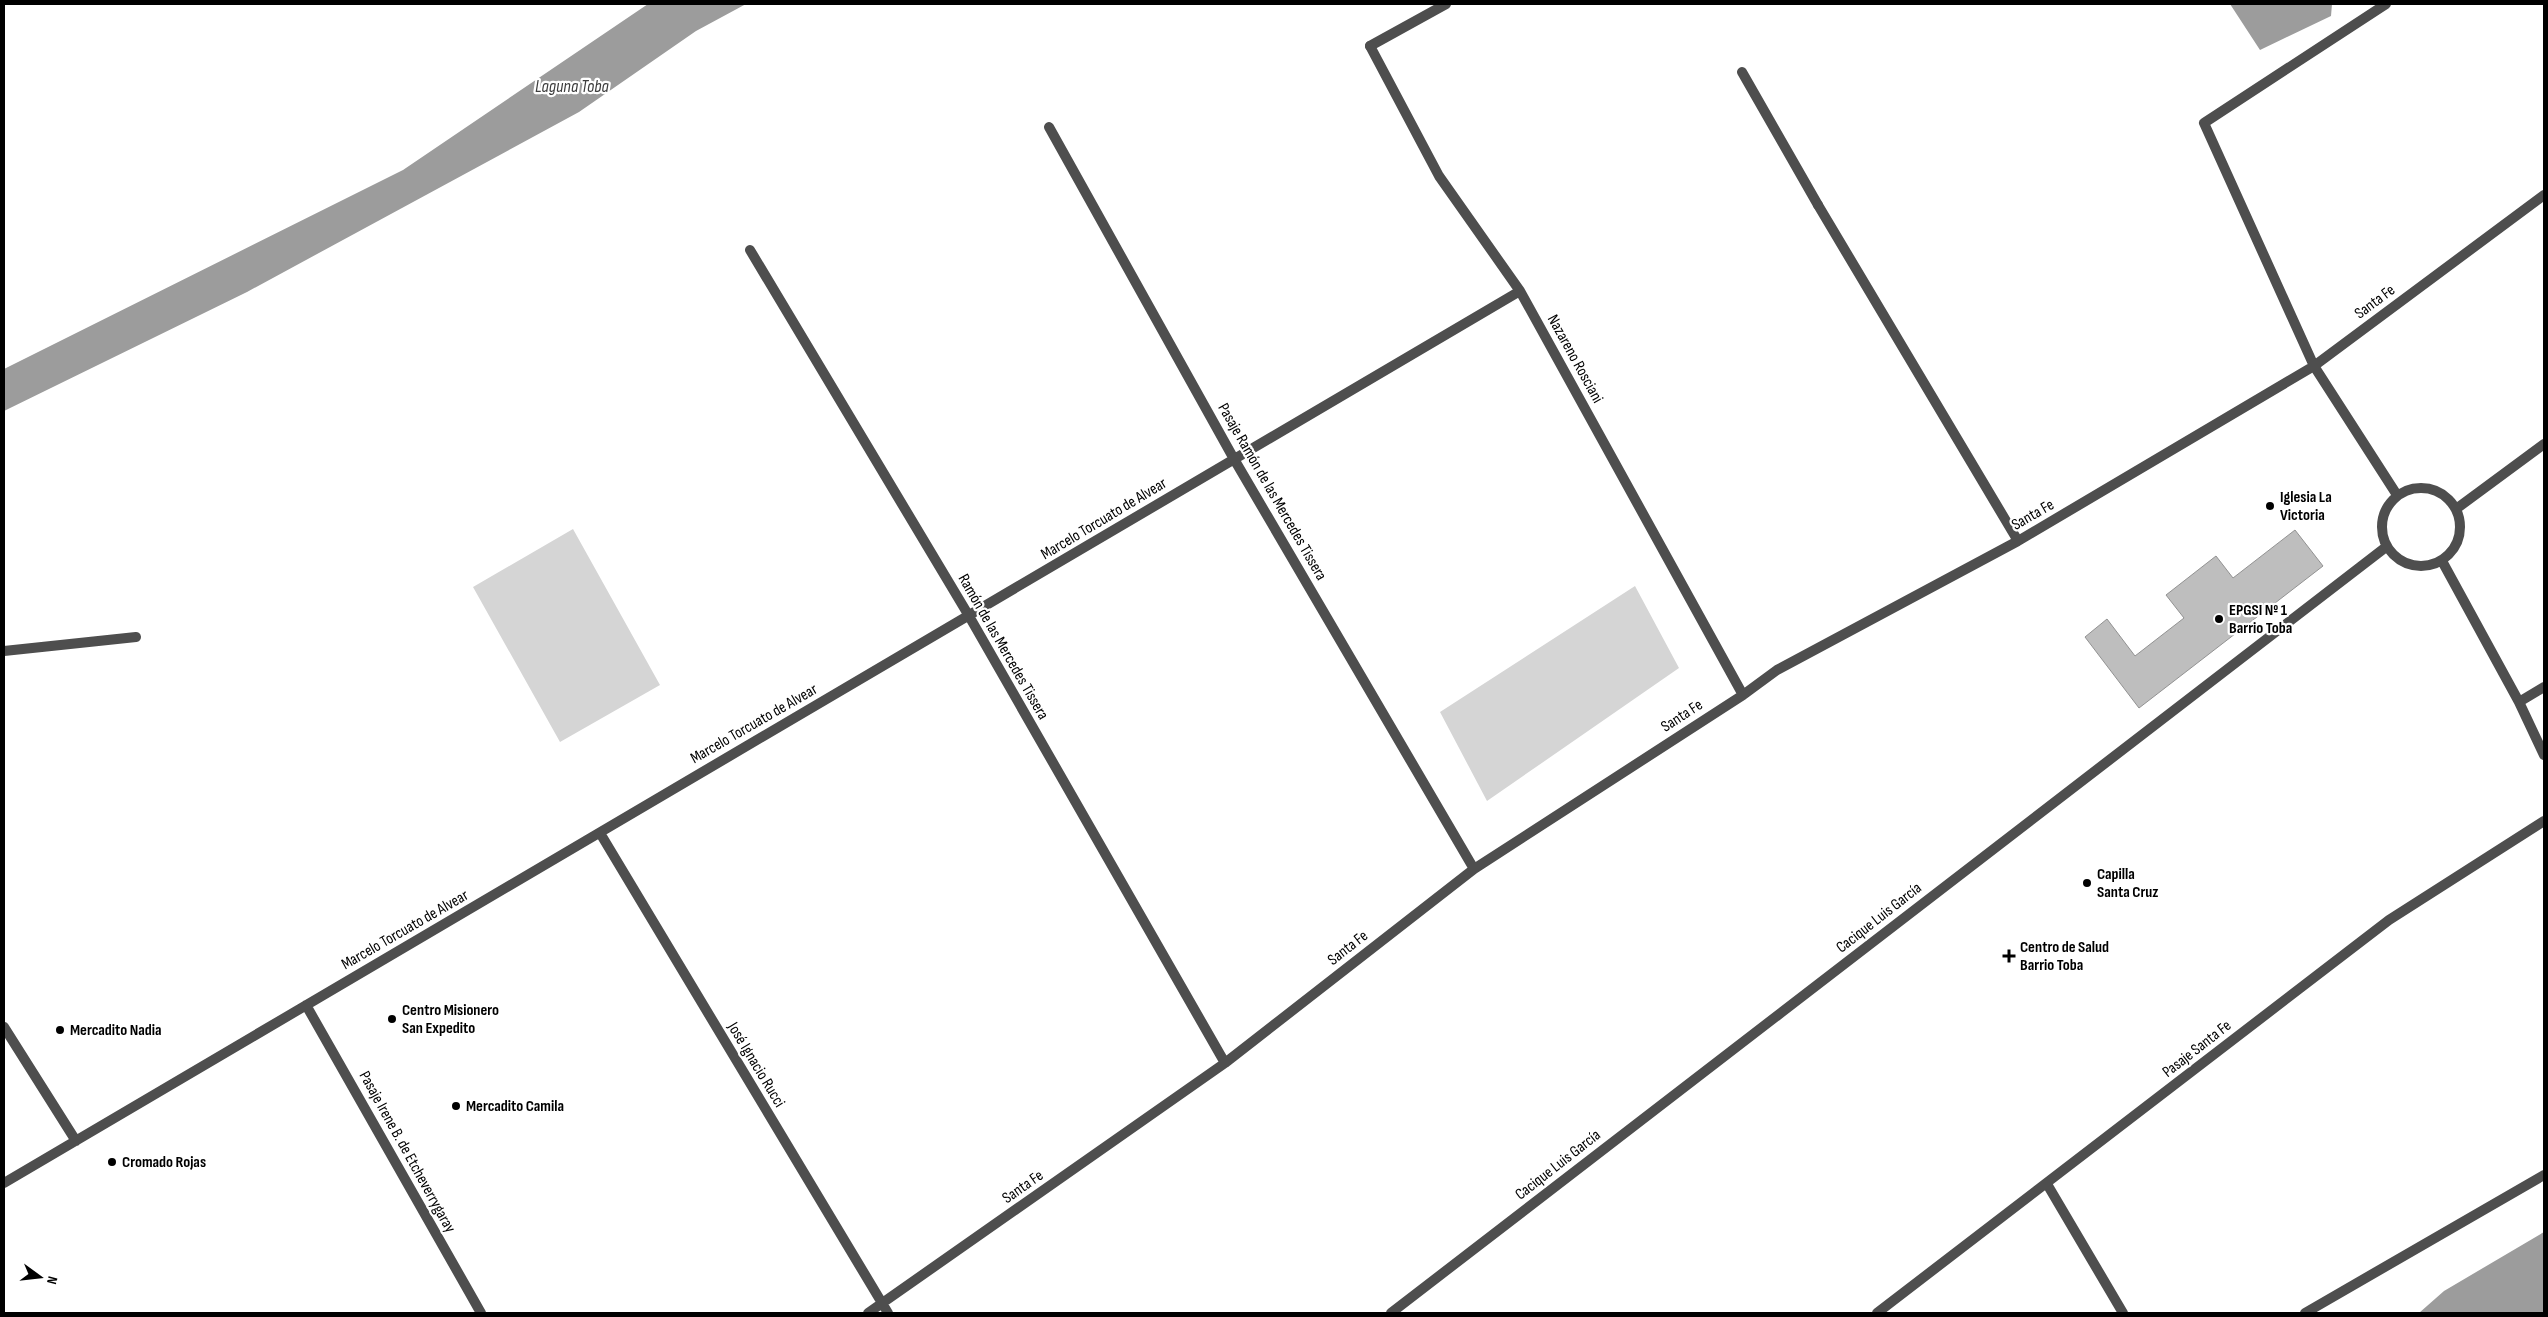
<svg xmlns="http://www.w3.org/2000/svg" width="2548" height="1317" font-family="'Sofia Sans Condensed',sans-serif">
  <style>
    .green { fill: #d5d5d5 }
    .water { fill: #9c9c9c }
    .building { fill: #bebebe; stroke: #929292 }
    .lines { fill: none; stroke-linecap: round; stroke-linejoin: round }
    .service { stroke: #4e4e4e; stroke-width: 10 }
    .minor { stroke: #4e4e4e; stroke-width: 10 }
    .poi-dot { fill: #000; stroke: #fff; stroke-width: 2 }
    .labels { text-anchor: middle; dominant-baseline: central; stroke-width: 4.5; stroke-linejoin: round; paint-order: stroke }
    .street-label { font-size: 16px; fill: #000; stroke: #fff }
    .poi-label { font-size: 16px; font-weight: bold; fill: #000; stroke: #fff; text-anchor: start }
    .water-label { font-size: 18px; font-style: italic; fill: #3d3d3d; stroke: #fff }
  </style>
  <rect width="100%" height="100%" fill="#fff"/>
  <path class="green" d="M 573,529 L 660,685 L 560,742 L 473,587 Z
    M 1635,586 L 1679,668 L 1487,801 L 1440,712 Z"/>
  <path class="water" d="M 648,4 L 746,4 L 696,31 L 579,112 L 247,292 L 4,411 L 4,369 L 403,170 Z
    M 2230,4 L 2332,4 L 2331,16 L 2260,50 Z
    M 2544,1232 L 2544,1313 L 2419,1313 L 2444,1291 Z"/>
  <path class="building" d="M 2295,530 L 2323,566 L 2139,708 L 2085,637 L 2107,619 L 2135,656 L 2184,618 L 2166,595 L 2216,556 L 2233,578 Z"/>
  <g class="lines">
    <path class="service" d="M 1370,46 L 1446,4
      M 1742,72 L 1818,205
      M 4,651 L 136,637"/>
    <path class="minor" d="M 2386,4 L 2204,123 L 2314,366 L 2397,495
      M 1370,46 L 1439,176 L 1520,291 L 1743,695
      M 1049,127 L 1234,459 L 1474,869
      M 1818,205 L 2018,541
      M 750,250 L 969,616 L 1225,1063
      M2382 527a39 39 0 1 1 78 0a39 39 0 1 1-78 0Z
      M 2456,509 L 2544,444
      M 2442,561 L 2519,702 L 2544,755
      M 2519,702 L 2544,687
      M 600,833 L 888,1313
      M 306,1005 L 481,1313
      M 4,1027 L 76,1141
      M 4,1183 L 1520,291
      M 2047,1184 L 2123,1313
      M 868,1313 L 1225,1063 L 1474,869 L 1743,695 L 1777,670 L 2018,541 L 2314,366 L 2544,195
      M 1391,1313 L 2386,547
      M 1877,1313 L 2389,920 L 2544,821
      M 2305,1313 L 2544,1175"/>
  </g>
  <g class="poi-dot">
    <circle cx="2270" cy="506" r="5"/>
    <circle cx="2219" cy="619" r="5"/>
    <circle cx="2087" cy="883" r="5"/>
    <path d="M2006.5 948.5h5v5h5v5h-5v5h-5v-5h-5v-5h5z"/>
    <circle cx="392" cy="1019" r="5"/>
    <circle cx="60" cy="1030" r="5"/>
    <circle cx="456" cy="1106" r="5"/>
    <circle cx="112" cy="1162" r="5"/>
  </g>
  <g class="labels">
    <g class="street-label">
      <text transform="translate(2375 302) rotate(-37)">Santa Fe</text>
      <text transform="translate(1575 359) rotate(61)">Nazareno Rosciani</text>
      <text transform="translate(1272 492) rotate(60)">Pasaje Ramón de las Mercedes Tissera</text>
      <text transform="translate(2033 515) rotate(-30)">Santa Fe</text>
      <text transform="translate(1104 519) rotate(-31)">Marcelo Torcuato de Alvear</text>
      <text transform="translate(1003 647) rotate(60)">Ramón de las Mercedes Tissera</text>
      <text transform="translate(1682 716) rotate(-33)">Santa Fe</text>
      <text transform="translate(754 724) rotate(-30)">Marcelo Torcuato de Alvear</text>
      <text transform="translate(1879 918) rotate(-38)">Cacique Luis García</text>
      <text transform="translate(405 930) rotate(-30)">Marcelo Torcuato de Alvear</text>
      <text transform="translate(1348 948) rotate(-38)">Santa Fe</text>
      <text transform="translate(2197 1049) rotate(-38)">Pasaje Santa Fe</text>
      <text transform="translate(756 1065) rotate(59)">José Ignacio Rucci</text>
      <text transform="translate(407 1152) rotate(61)">Pasaje Irene B. de Etcheverrygaray</text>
      <text transform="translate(1558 1165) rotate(-38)">Cacique Luis García</text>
      <text transform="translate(1023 1187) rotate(-35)">Santa Fe</text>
    </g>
    <g class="poi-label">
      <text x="2280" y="497">Iglesia La<tspan x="2280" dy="18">Victoria</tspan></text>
      <text x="2229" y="610">EPGSI Nº 1<tspan x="2229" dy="18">Barrio Toba</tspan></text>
      <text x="2097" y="874">Capilla<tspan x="2097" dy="18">Santa Cruz</tspan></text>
      <text x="2020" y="947">Centro de Salud<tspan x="2020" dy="18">Barrio Toba</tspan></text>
      <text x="402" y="1010">Centro Misionero<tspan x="402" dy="18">San Expedito</tspan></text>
      <text x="70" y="1030">Mercadito Nadia</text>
      <text x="466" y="1106">Mercadito Camila</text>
      <text x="122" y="1162">Cromado Rojas</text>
    </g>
    <g class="water-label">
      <text x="572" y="86">Laguna Toba</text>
    </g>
  </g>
  <rect width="2548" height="1317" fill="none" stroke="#000000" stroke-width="10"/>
  <g transform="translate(40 1277) rotate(105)" stroke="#ffffff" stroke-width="4" paint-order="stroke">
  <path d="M0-4L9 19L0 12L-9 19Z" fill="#000000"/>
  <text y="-8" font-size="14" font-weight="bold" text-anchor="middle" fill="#000000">N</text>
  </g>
</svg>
